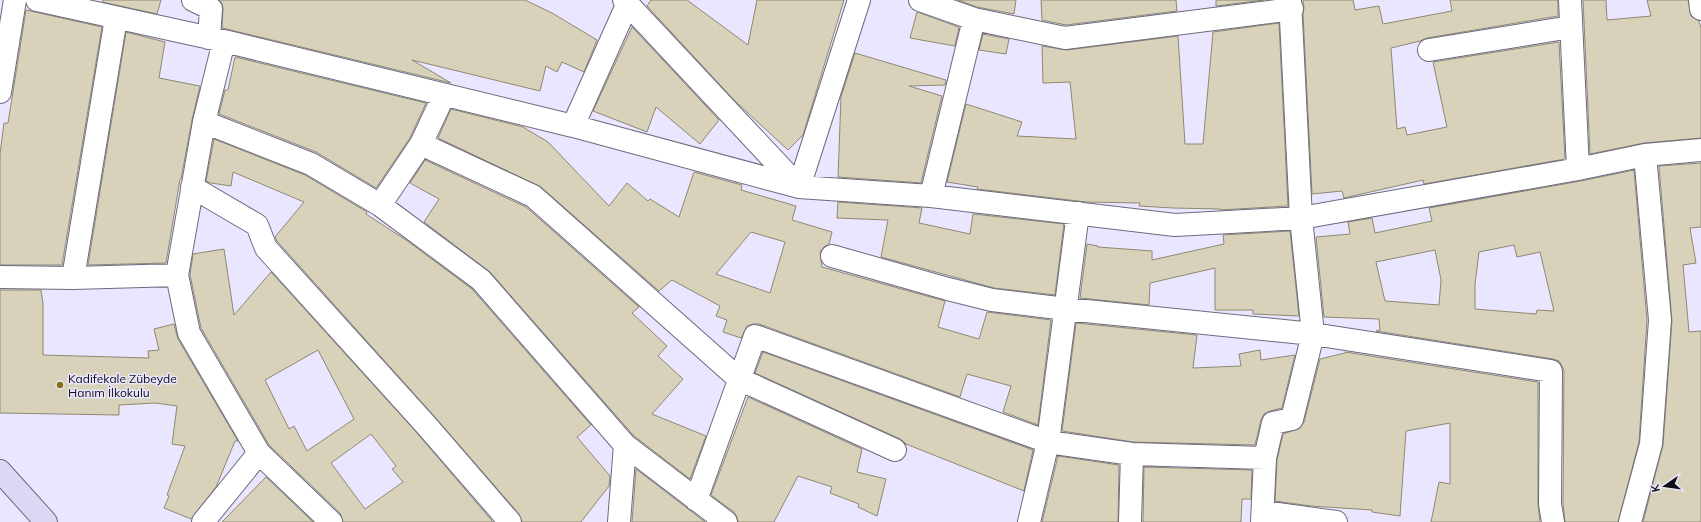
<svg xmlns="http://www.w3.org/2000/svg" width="1701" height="522" font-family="Mulish,sans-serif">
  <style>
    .building { fill: #d8d2ba; stroke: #8e8871; fill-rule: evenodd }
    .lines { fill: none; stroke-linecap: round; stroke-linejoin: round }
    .street-casing { stroke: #6d6a7f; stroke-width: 24 }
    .secondary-casing { stroke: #6d6a7f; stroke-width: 24 }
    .street { stroke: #fff; stroke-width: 22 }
    .secondary { stroke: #ddd6f4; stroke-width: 22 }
    .poi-dot { fill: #887113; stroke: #eae6ff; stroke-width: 1.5 }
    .labels { text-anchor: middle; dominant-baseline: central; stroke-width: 3; stroke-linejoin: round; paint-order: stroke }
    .poi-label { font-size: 12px; fill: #0f0d15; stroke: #eae6ff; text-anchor: start }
  </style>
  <rect width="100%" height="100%" fill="#eae6ff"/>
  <path class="building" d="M 103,0 L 161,0 L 157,14 L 102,2 Z
    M 219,0 L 525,0 L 552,13 L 597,40 L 584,72 L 562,62 L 557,72 L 546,66 L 540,91 L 412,60 L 451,83 L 222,28 L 223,9 L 222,3 Z
    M 651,0 L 687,0 L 748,45 L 757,0 L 844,0 L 803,135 L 788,150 L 735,101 L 647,6 Z
    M 958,0 L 1016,0 L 1014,14 L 977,7 Z
    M 1041,0 L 1176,0 L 1177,11 L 1066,25 L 1042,20 Z
    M 1216,0 L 1264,0 L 1216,6 Z
    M 1303,0 L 1353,0 L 1355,10 L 1379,6 L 1383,24 L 1452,11 L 1450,0 L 1558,0 L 1558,16 L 1427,38 L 1420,41 L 1391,48 L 1397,129 L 1405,127 L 1407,135 L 1447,127 L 1433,62 L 1559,42 L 1565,159 L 1424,184 L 1423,180 L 1344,198 L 1342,191 L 1312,194 L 1303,14 L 1304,8 Z
    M 1583,0 L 1606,0 L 1607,20 L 1651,16 L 1647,0 L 1688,0 L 1691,16 L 1699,21 L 1701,28 L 1701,138 L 1644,143 L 1590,154 Z
    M 26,10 L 102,27 L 62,265 L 0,265 L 0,154 L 4,123 L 8,123 Z
    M 917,12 L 959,27 L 955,46 L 910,38 Z
    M 1279,23 L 1288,206 L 1220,210 L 1220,209 L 1173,208 L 1139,206 L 1140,203 L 1086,202 L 977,189 L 978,187 L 947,182 L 966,104 L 1022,122 L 1017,136 L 1076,139 L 1070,82 L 1043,83 L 1042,46 L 1067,50 L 1178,36 L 1185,144 L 1203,144 L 1213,32 Z
    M 632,27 L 719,120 L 700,144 L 656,107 L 647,132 L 593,111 Z
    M 126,32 L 165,42 L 159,78 L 200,86 L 192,120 L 181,179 L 180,179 L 166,263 L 88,265 Z
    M 983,34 L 1009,39 L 1006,54 L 979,50 Z
    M 855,53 L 946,80 L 945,85 L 909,86 L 942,96 L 921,183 L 838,177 L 841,97 Z
    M 235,57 L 426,103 L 410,138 L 376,188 L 316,152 L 219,114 L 225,90 L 228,90 Z
    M 451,109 L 523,127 L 548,142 L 609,206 L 627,183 L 648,201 L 650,199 L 679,217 L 694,172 L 742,185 L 741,190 L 796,206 L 792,220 L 832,232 L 829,244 L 824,247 L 820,252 L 822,267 L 945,301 L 938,327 L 979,339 L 987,312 L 1051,320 L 1038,425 L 1003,412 L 1011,386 L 967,374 L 960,397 L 759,324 L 753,324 L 747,326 L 741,338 L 723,332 L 727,320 L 716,316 L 720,306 L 672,280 L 659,291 L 541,187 L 438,138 ZM 751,232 L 785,242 L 770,293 L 716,274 Z
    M 214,139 L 305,175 L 367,212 L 366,214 L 409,242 L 472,289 L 591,425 L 577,437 L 610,476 L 609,486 L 581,522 L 522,522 L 519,514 L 435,417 L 277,241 L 275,237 L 304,202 L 233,172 L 231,186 L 211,183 L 206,181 Z
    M 425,160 L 526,207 L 639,307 L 632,313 L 667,346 L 658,356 L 683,379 L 652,414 L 706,436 L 690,479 L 634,436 L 490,272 L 424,222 L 439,199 L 410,183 Z
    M 1701,163 L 1701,227 L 1690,228 L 1696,263 L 1683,265 L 1689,332 L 1701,331 L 1701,522 L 1643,522 L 1663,445 L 1672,321 L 1659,166 Z
    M 1634,170 L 1647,320 L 1639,442 L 1618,522 L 1565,522 L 1563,503 L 1564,371 L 1562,366 L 1559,361 L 1553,359 L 1376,331 L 1380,330 L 1379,319 L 1324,317 L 1316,237 L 1350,234 L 1348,222 L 1372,218 L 1375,233 L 1432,221 L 1429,208 L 1581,181 ZM 1514,245 L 1517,257 L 1540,252 L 1554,311 L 1537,310 L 1536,314 L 1475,309 L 1475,284 L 1479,252 ZM 1435,250 L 1441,280 L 1439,305 L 1385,301 L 1376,262 Z
    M 838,202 L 922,208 L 919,223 L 970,234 L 973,214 L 1064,224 L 1055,295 L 994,288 L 881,257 L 888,220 L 837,218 Z
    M 1290,231 L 1299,316 L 1253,314 L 1253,310 L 1215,310 L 1215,268 L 1150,283 L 1149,305 L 1080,298 L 1087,244 L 1098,246 L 1098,247 L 1152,251 L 1152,260 L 1224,244 L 1223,235 Z
    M 224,249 L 234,315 L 271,272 L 417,433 L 493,522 L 343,522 L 340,513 L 269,445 L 201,328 L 190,275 L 193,254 ZM 318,350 L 354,419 L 307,451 L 294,426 L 289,429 L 265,380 ZM 371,434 L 396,466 L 392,469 L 403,482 L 365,509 L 331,463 Z
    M 0,290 L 41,290 L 43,303 L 43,355 L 149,358 L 148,351 L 159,350 L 154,329 L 174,324 L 178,339 L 238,441 L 235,441 L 216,487 L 191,519 L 164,508 L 169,496 L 167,495 L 185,446 L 172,444 L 177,406 L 155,403 L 119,405 L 119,415 L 0,413 Z
    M 1076,323 L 1197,335 L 1193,368 L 1241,366 L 1239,354 L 1260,350 L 1261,360 L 1295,355 L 1282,408 L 1270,411 L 1264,414 L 1261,420 L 1255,445 L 1133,442 L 1062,431 Z
    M 763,352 L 1033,450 L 1024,491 L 906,444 L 900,439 L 755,373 Z
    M 1345,352 L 1538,382 L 1538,504 L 1540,522 L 1431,522 L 1439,482 L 1450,484 L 1450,423 L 1406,431 L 1400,516 L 1372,512 L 1372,510 L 1311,506 L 1275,501 L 1277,460 L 1283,434 L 1300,428 L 1304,422 L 1320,359 L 1345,353 Z
    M 748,397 L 862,449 L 857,472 L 886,479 L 877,516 L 858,507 L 859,504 L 830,493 L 832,487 L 798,476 L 774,522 L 738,522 L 737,517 L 734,512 L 711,495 Z
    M 1058,456 L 1119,465 L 1118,522 L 1042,522 Z
    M 1144,467 L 1252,470 L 1251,499 L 1242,499 L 1241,522 L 1143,522 Z
    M 636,469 L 687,508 L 705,522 L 632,522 Z
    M 266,477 L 313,522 L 222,522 Z"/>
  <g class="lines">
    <g class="street-casing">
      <path id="street" d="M 37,0 L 224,41 L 573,126 L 799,187 L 931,196 L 1175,225 L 1301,218 L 1578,169 L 1645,155 L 1701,150
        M 193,0 L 211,9 L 209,38
        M 624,0 L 799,187
        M 920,0 L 974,19 L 1065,38 L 1292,9
        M 1570,0 L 1578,169
        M 1700,0 L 1701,9
        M 224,41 L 204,122 L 177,275 L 189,333 L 259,453 L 331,522
        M 1429,50 L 1571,27
        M 0,92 L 15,0
        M 204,122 L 311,164 L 380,205 L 481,280 L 625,445 L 726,522
        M 573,126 L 627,5
        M 421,144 L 533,196 L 739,379 L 895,450
        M 192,187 L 257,225 L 266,248 L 426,425 L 510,522
        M 799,187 L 859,0
        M 931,196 L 974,19
        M 380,205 L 421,144 L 444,95
        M 832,256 L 948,289 L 992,300 L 1066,309 L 1313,334 L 1551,371 L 1550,504 L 1553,522
        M 0,277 L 73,278 L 177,275
        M 73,278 L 116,18
        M 696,500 L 755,336 L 1048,442 L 1132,454 L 1265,458
        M 1263,512 L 1336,522
        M 203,522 L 259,453
        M 619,522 L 625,445
        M 1029,522 L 1048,442 L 1078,213
        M 1130,522 L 1132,454
        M 1262,522 L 1265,458 L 1273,423 L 1292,419 L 1313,334 L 1301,218 L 1290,0
        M 1630,522 L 1651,444 L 1660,320 L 1645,155"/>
    </g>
    <g class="secondary-casing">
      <path id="secondary" d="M 0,471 L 46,522"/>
    </g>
    <use href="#street" class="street"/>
    <use href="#secondary" class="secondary"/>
  </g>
  <circle class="poi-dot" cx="60" cy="385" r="4"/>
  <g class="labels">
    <g class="poi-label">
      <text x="68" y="378">Kadifekale Zübeyde<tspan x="68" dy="14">Hanım İlkokulu</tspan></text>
    </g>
  </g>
  <g transform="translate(1665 486) rotate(257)" stroke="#eae6ff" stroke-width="3" paint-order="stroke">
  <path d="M0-3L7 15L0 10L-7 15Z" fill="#0f0d15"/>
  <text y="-6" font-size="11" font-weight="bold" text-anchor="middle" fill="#0f0d15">K</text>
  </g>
</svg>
